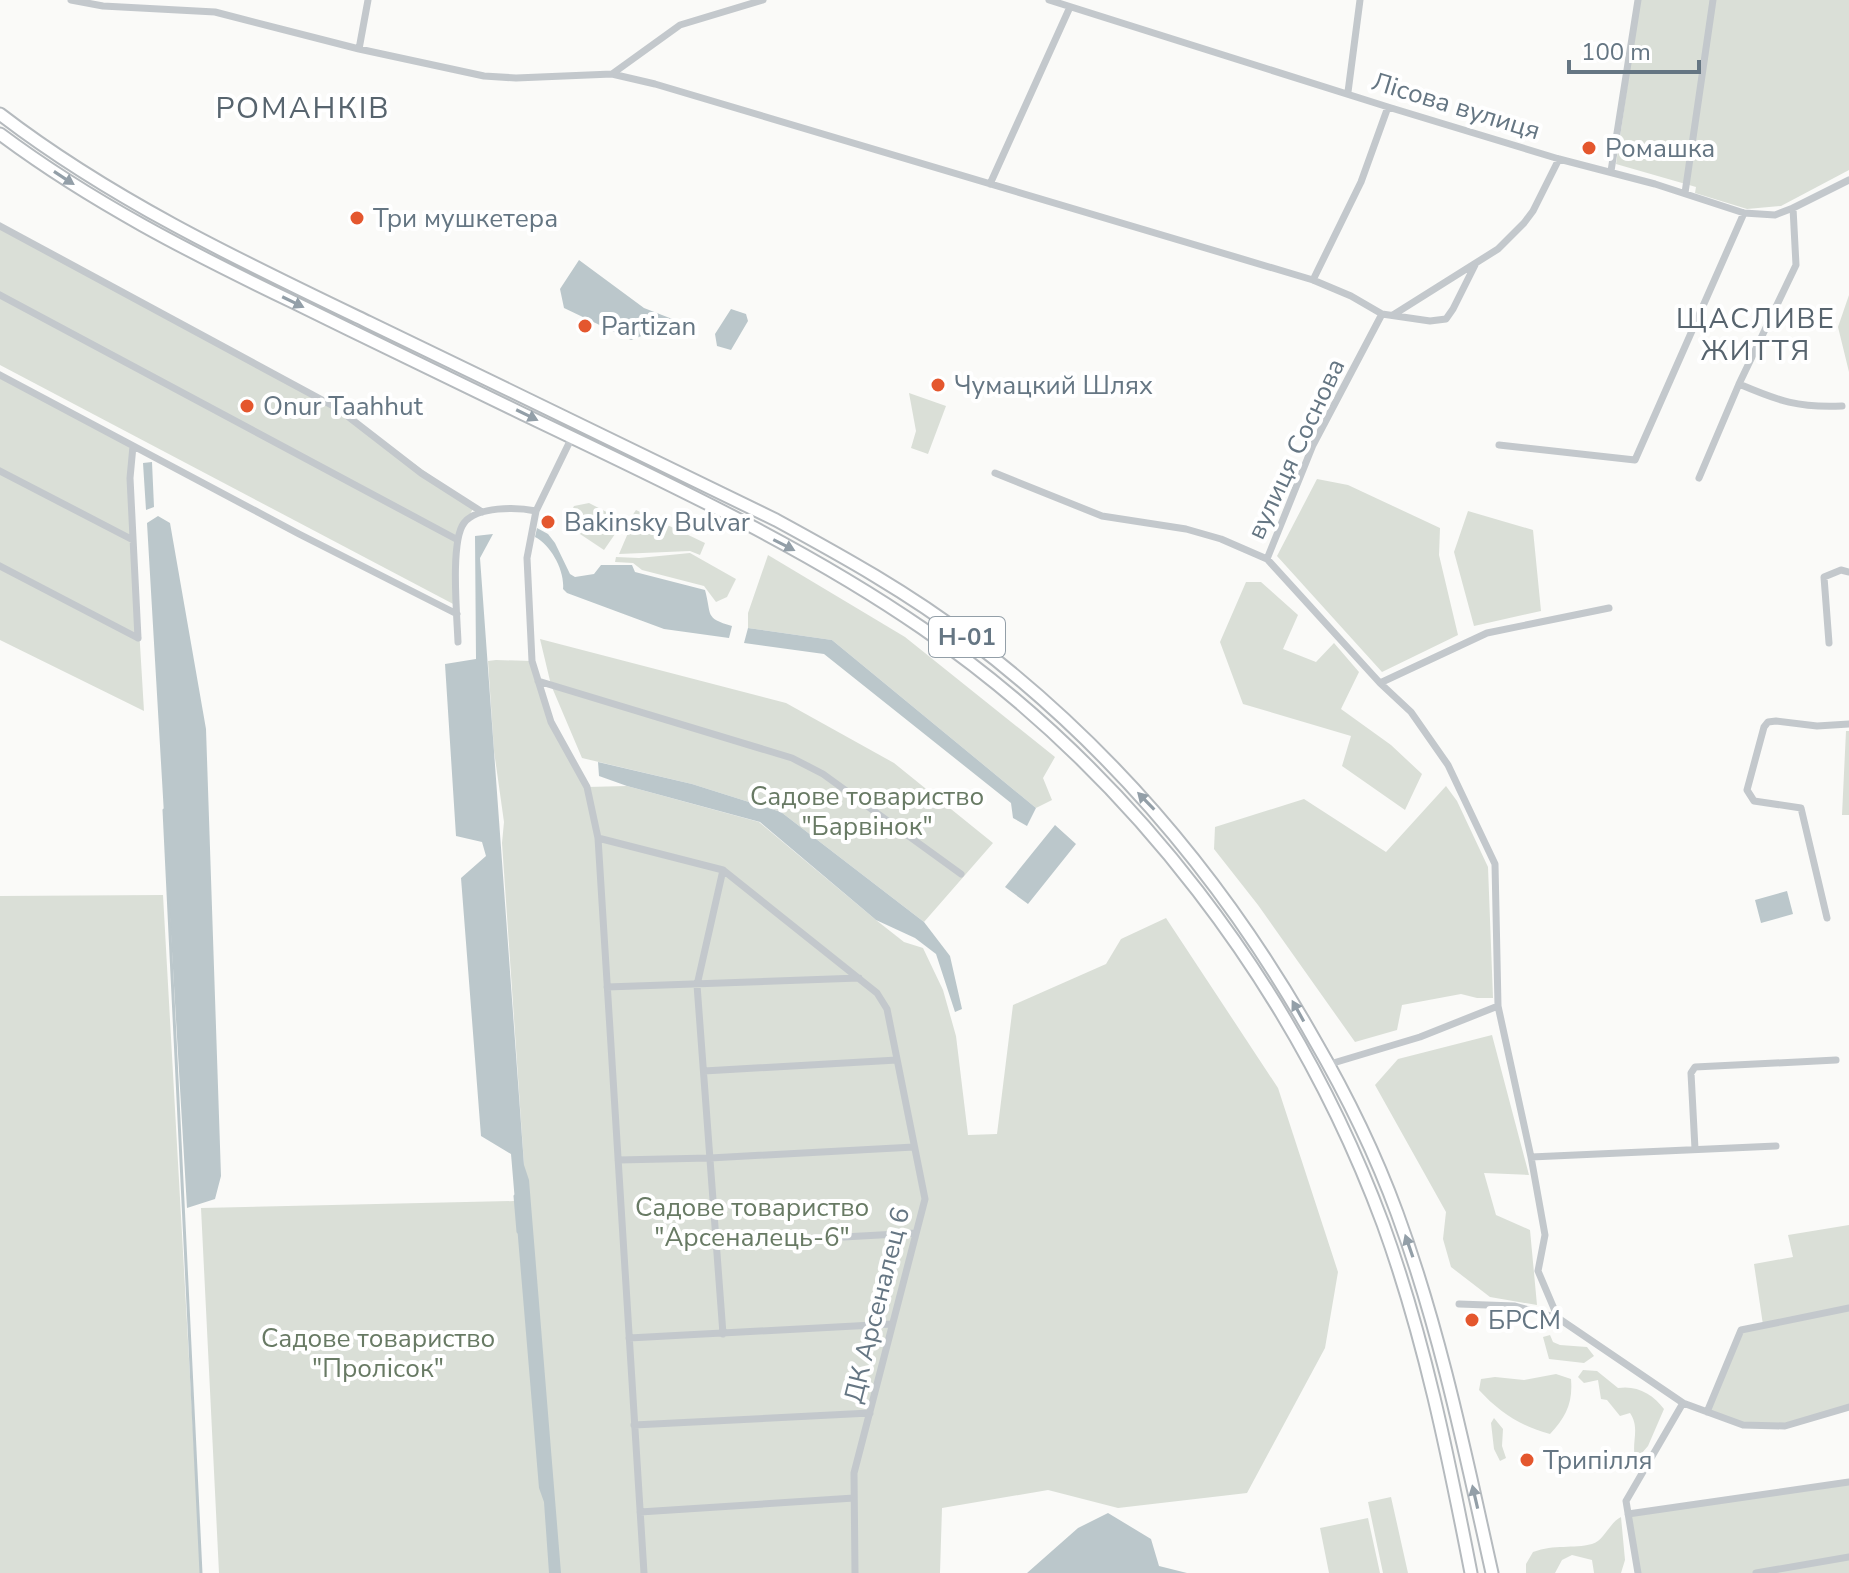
<svg xmlns="http://www.w3.org/2000/svg" width="1849" height="1573" font-family="'Nunito Sans',sans-serif">
  <style>
    .green { fill: #dadfd7 }
    .water { fill: #bbc7cb }
    .lines { fill: none; stroke-linecap: round; stroke-linejoin: round }
    .stream { stroke: #bbc7cb; stroke-width: 3 }
    .primary-casing { stroke: #b5babe; stroke-width: 15 }
    .minor { stroke: #c3c8cc; stroke-width: 7 }
    .primary { stroke: #fff; stroke-width: 11 }
    .oneway { fill: #939fa8 }
    .poi-dot { fill: #e4572e; stroke: #fff; stroke-width: 3 }
    .labels { text-anchor: middle; dominant-baseline: central; stroke-width: 8; stroke-linejoin: round; paint-order: stroke }
    .shield { fill: #fff; stroke: #939fa8; stroke-width: 2 }
    .shield-label { font-size: 24px; font-weight: bold; fill: #657683 }
    .street-label { font-size: 26px; fill: #657683; stroke: #fff }
    .poi-label { font-size: 26px; fill: #657683; stroke: #fff; text-anchor: start }
    .park-label { font-size: 26px; fill: #687a64; stroke: #fff }
    .neighbourhood-label { font-size: 28px; letter-spacing: 2px; fill: #57646e; stroke: #fff }
    .quarter-label { font-size: 30px; letter-spacing: 2px; fill: #57646e; stroke: #fff }
  </style>
  <rect width="100%" height="100%" fill="#fafaf8"/>
  <path class="green" d="M 1640,0 L 1849,0 L 1849,170 L 1781,206 L 1747,209 L 1695,193 L 1696,187 L 1616,164 Z
    M 0,226 L 337,408 L 474,507 L 456,539 L 457,606 L 0,365 Z
    M 1849,295 L 1849,372 L 1838,327 Z
    M 0,375 L 133,446 L 130,478 L 144,711 L 0,640 Z
    M 909,393 L 946,406 L 928,454 L 911,448 L 916,431 Z
    M 1317,479 L 1348,485 L 1440,528 L 1439,555 L 1458,635 L 1382,672 L 1277,556 Z
    M 589,503 L 624,521 L 604,550 L 565,524 L 574,506 Z
    M 636,510 L 705,543 L 700,555 L 690,551 L 619,554 L 628,533 L 626,525 Z
    M 1468,511 L 1533,530 L 1541,611 L 1474,626 L 1454,552 Z
    M 690,553 L 736,579 L 727,597 L 716,602 L 704,586 L 642,570 L 633,563 L 615,562 L 616,557 L 639,558 Z
    M 768,555 L 905,637 L 1055,757 L 1043,778 L 1052,800 L 1036,808 L 832,640 L 748,628 L 748,613 Z
    M 1246,582 L 1261,582 L 1298,615 L 1283,649 L 1316,662 L 1334,643 L 1359,672 L 1341,709 L 1391,745 L 1422,774 L 1405,810 L 1342,766 L 1351,736 L 1243,704 L 1220,642 Z
    M 540,639 L 786,703 L 894,763 L 993,843 L 924,922 L 781,812 L 692,784 L 582,758 L 551,685 Z
    M 496,660 L 532,661 L 551,722 L 587,787 L 627,786 L 759,822 L 876,920 L 904,942 L 923,948 L 943,990 L 956,1036 L 968,1135 L 997,1134 L 1013,1005 L 1106,964 L 1121,939 L 1166,918 L 1278,1088 L 1338,1272 L 1325,1348 L 1247,1493 L 1118,1508 L 1048,1490 L 942,1508 L 940,1573 L 219,1573 L 201,1208 L 514,1201 L 524,1165 L 502,843 L 504,822 L 494,751 L 488,661 Z
    M 1846,731 L 1849,731 L 1849,815 L 1842,815 Z
    M 1446,786 L 1457,801 L 1488,867 L 1493,998 L 1477,998 L 1461,994 L 1402,1005 L 1397,1030 L 1355,1042 L 1258,905 L 1214,849 L 1215,827 L 1304,799 L 1386,852 Z
    M 163,895 L 201,1573 L 0,1573 L 0,896 Z
    M 1492,1035 L 1529,1175 L 1484,1173 L 1496,1215 L 1530,1230 L 1537,1305 L 1490,1297 L 1451,1267 L 1443,1239 L 1446,1212 L 1375,1085 L 1398,1059 Z
    M 1849,1225 L 1849,1407 L 1785,1426 L 1743,1425 L 1707,1412 L 1741,1330 L 1763,1325 L 1754,1264 L 1793,1257 L 1788,1235 Z
    M 1550,1335 L 1553,1342 L 1560,1345 L 1587,1347 L 1594,1356 L 1584,1363 L 1549,1359 L 1543,1337 Z
    M 1583,1370 L 1597,1371 L 1618,1388 C 1637,1385 1653,1394 1664,1409 L 1648,1446 L 1636,1460 C 1630,1444 1641,1429 1630,1413 L 1620,1416 L 1607,1400 L 1601,1399 L 1598,1380 L 1584,1383 L 1578,1377 Z
    M 1556,1374 L 1571,1379 C 1573,1403 1566,1417 1550,1434 C 1522,1427 1499,1412 1479,1390 L 1481,1379 L 1495,1377 L 1524,1380 Z
    M 1494,1418 L 1503,1429 L 1502,1446 L 1506,1458 L 1500,1461 L 1494,1449 L 1491,1423 Z
    M 1849,1479 L 1849,1573 L 1638,1573 L 1628,1514 Z
    M 1391,1497 L 1408,1573 L 1383,1573 L 1368,1502 Z
    M 1621,1517 L 1625,1560 L 1621,1573 L 1594,1573 L 1592,1560 L 1572,1555 L 1562,1560 L 1555,1573 L 1526,1573 L 1526,1564 L 1533,1552 C 1555,1544 1573,1549 1592,1544 C 1604,1541 1609,1523 1621,1517 Z
    M 1368,1518 L 1380,1573 L 1329,1573 L 1320,1528 Z"/>
  <path class="water" d="M 579,260 L 644,308 L 680,322 L 678,333 L 657,330 L 631,340 L 564,308 L 560,289 Z
    M 731,309 L 746,314 L 748,321 L 731,350 L 717,346 L 715,334 Z
    M 152,462 L 154,507 L 146,510 L 143,463 Z
    M 158,516 L 170,523 L 206,729 L 221,1176 L 215,1199 L 187,1208 L 147,523 Z
    M 537,528 L 548,534 L 555,543 L 570,574 L 575,577 L 594,574 L 601,565 L 632,565 L 635,572 L 705,590 C 712,615 704,618 732,626 L 729,638 L 664,629 L 567,593 L 563,589 C 565,571 551,545 535,537 Z
    M 493,534 L 480,558 L 524,1165 L 529,1180 L 561,1573 L 549,1573 L 544,1502 L 539,1488 L 511,1154 L 481,1136 L 461,878 L 486,856 L 482,842 L 456,836 L 445,664 L 476,659 L 475,536 Z
    M 748,628 L 832,640 L 1036,808 L 1027,826 L 1013,818 L 1011,803 L 824,654 L 744,643 Z
    M 598,762 L 692,784 L 781,812 L 924,922 L 950,956 L 962,1009 L 955,1012 L 936,954 L 915,938 L 876,920 L 760,822 L 627,786 L 599,776 Z
    M 1055,825 L 1076,844 L 1028,904 L 1005,887 Z
    M 1787,891 L 1793,914 L 1761,923 L 1755,900 Z
    M 1108,1513 L 1151,1539 L 1159,1566 L 1187,1573 L 1027,1573 L 1078,1528 Z"/>
  <g class="lines">
    <path class="stream" d="M 164,810 L 201,1573
      M 515,1196 L 518,1232"/>
    <g class="primary-casing">
      <path id="primary" d="M 0,114 C 112,200 241,261 368,322 C 504,388 640,453 776,520 C 842,556 909,593 969,639 C 1113,748 1225,881 1314,1039 C 1346,1094 1375,1153 1397,1213 C 1440,1330 1465,1452 1492,1573
        M 0,134 C 91,202 191,253 293,302 C 368,339 443,375 519,412 C 654,477 799,543 922,628 C 1131,772 1295,987 1383,1224 C 1424,1337 1448,1455 1471,1573"/>
    </g>
    <path class="minor" d="M 71,0 L 103,6 L 215,12 L 359,49 L 484,76 L 516,78 L 612,74 L 655,84 L 1313,280 L 1351,296 L 1382,314 L 1430,321 L 1446,319 L 1453,309 L 1475,265
      M 1049,0 L 1388,107 L 1559,159 L 1655,184 L 1744,213 L 1775,215 L 1793,208 L 1849,180
      M 359,49 L 368,0
      M 612,74 L 680,25 L 763,0
      M 1348,92 L 1360,0
      M 1611,171 L 1638,0
      M 990,184 L 1070,7
      M 1685,193 L 1713,0
      M 1793,208 L 1796,265 L 1739,384 C 1779,401 1798,408 1842,406
      M 0,226 L 337,408 L 421,473 L 482,512
      M 1313,280 L 1361,182 L 1388,107
      M 0,295 L 456,539
      M 1393,315 L 1498,249 L 1524,223 L 1533,211 L 1559,159
      M 0,375 L 299,534 L 457,614
      M 572,437 L 536,511 L 527,558 L 532,661 L 551,722 L 587,787 L 598,838 L 644,1573
      M 1499,445 L 1635,460 L 1744,213
      M 133,446 L 130,478 L 138,638
      M 0,471 L 133,540
      M 995,473 L 1102,516 L 1186,529 L 1221,539 L 1267,559 L 1313,445 L 1382,314
      M 1699,478 L 1739,384
      M 1267,559 L 1380,683 L 1411,712 L 1448,765 L 1495,864 L 1498,1006 L 1531,1157 L 1776,1146
      M 0,566 L 138,638
      M 458,642 C 457,616 450,541 464,523 C 477,506 517,507 536,511
      M 1829,643 L 1824,577 L 1841,570 L 1849,572
      M 538,681 L 792,758 L 823,774 L 961,874
      M 1380,683 L 1487,633 L 1609,608
      M 598,838 L 723,870 L 877,993 L 887,1009 L 925,1199 L 854,1473 L 855,1573
      M 723,870 L 697,985 L 723,1334
      M 1827,918 L 1801,808 L 1754,801 L 1747,790 L 1764,727 L 1768,722 L 1776,721 L 1817,726 L 1849,724
      M 607,987 L 859,978
      M 1330,1064 L 1420,1037 L 1498,1006
      M 704,1071 L 897,1060
      M 1695,1149 L 1691,1073 L 1695,1067 L 1836,1060
      M 1531,1157 L 1545,1235 L 1538,1271 L 1558,1318
      M 618,1160 L 710,1158 L 914,1147
      M 717,1244 L 916,1233
      M 1459,1304 L 1515,1306 L 1558,1318 L 1683,1403 L 1743,1425 L 1785,1426 L 1849,1407
      M 629,1338 L 892,1324
      M 1707,1412 L 1741,1330 L 1849,1308
      M 634,1425 L 870,1413
      M 640,1512 L 854,1498
      M 1628,1514 L 1849,1482
      M 1638,1573 L 1626,1501 L 1683,1403
      M 1756,1573 L 1849,1557"/>
    <use href="#primary" class="primary"/>
  </g>
  <defs><path id="oneway-solid" d="M-6-.8H1V-3.2L6.5 0L1 3.2V.8H-6Z" transform="scale(2)"/></defs>
  <g class="oneway">
    <use href="#oneway-solid" transform="translate(64 178) rotate(33)"/>
    <use href="#oneway-solid" transform="translate(293 302) rotate(26)"/>
    <use href="#oneway-solid" transform="translate(527 415) rotate(26)"/>
    <use href="#oneway-solid" transform="translate(784 545) rotate(27)"/>
    <use href="#oneway-solid" transform="translate(1146 801) rotate(-134)"/>
    <use href="#oneway-solid" transform="translate(1298 1011) rotate(-119)"/>
    <use href="#oneway-solid" transform="translate(1409 1246) rotate(-109)"/>
    <use href="#oneway-solid" transform="translate(1475 1497) rotate(-103)"/>
  </g>
  <g class="poi-dot">
    <circle cx="1589" cy="148" r="8"/>
    <circle cx="357" cy="218" r="8"/>
    <circle cx="585" cy="326" r="8"/>
    <circle cx="938" cy="385" r="8"/>
    <circle cx="247" cy="406" r="8"/>
    <circle cx="548" cy="522" r="8"/>
    <circle cx="1472" cy="1320" r="8"/>
    <circle cx="1527" cy="1460" r="8"/>
  </g>
  <g class="labels">
    <rect class="shield" x="929" y="617" width="76" height="40" rx="6"/>
    <g class="shield-label">
      <text x="967" y="637">Н-01</text>
    </g>
    <g class="street-label">
      <text transform="translate(1456 106) rotate(17)">Лісова вулиця</text>
      <text transform="translate(1296 449) rotate(-65)">вулиця Соснова</text>
      <text transform="translate(877 1305) rotate(-76)">ДК Арсеналец 6</text>
    </g>
    <g class="poi-label">
      <text x="1605" y="148">Ромашка</text>
      <text x="373" y="218">Три мушкетера</text>
      <text x="601" y="326">Partizan</text>
      <text x="954" y="385">Чумацкий Шлях</text>
      <text x="263" y="406">Onur Taahhut</text>
      <text x="564" y="522">Bakinsky Bulvar</text>
      <text x="1488" y="1320">БРСМ</text>
      <text x="1543" y="1460">Трипілля</text>
    </g>
    <g class="park-label">
      <text x="867" y="796">Садове товариство<tspan x="867" dy="30">"Барвінок"</tspan></text>
      <text x="752" y="1207">Садове товариство<tspan x="752" dy="30">"Арсеналець-6"</tspan></text>
      <text x="378" y="1338">Садове товариство<tspan x="378" dy="30">"Пролісок"</tspan></text>
    </g>
    <g class="neighbourhood-label">
      <text x="1756" y="319">ЩАСЛИВЕ<tspan x="1756" dy="32">ЖИТТЯ</tspan></text>
    </g>
    <g class="quarter-label">
      <text x="303" y="108">РОМАНКІВ</text>
    </g>
  </g>
  <path d="M1569 60v12h130v-12" fill="none" stroke="#657683" stroke-width="4"/>
  <text x="1581" y="60" font-size="24" fill="#657683" stroke="#ffffff" stroke-width="6" paint-order="stroke">100 m</text>
</svg>
